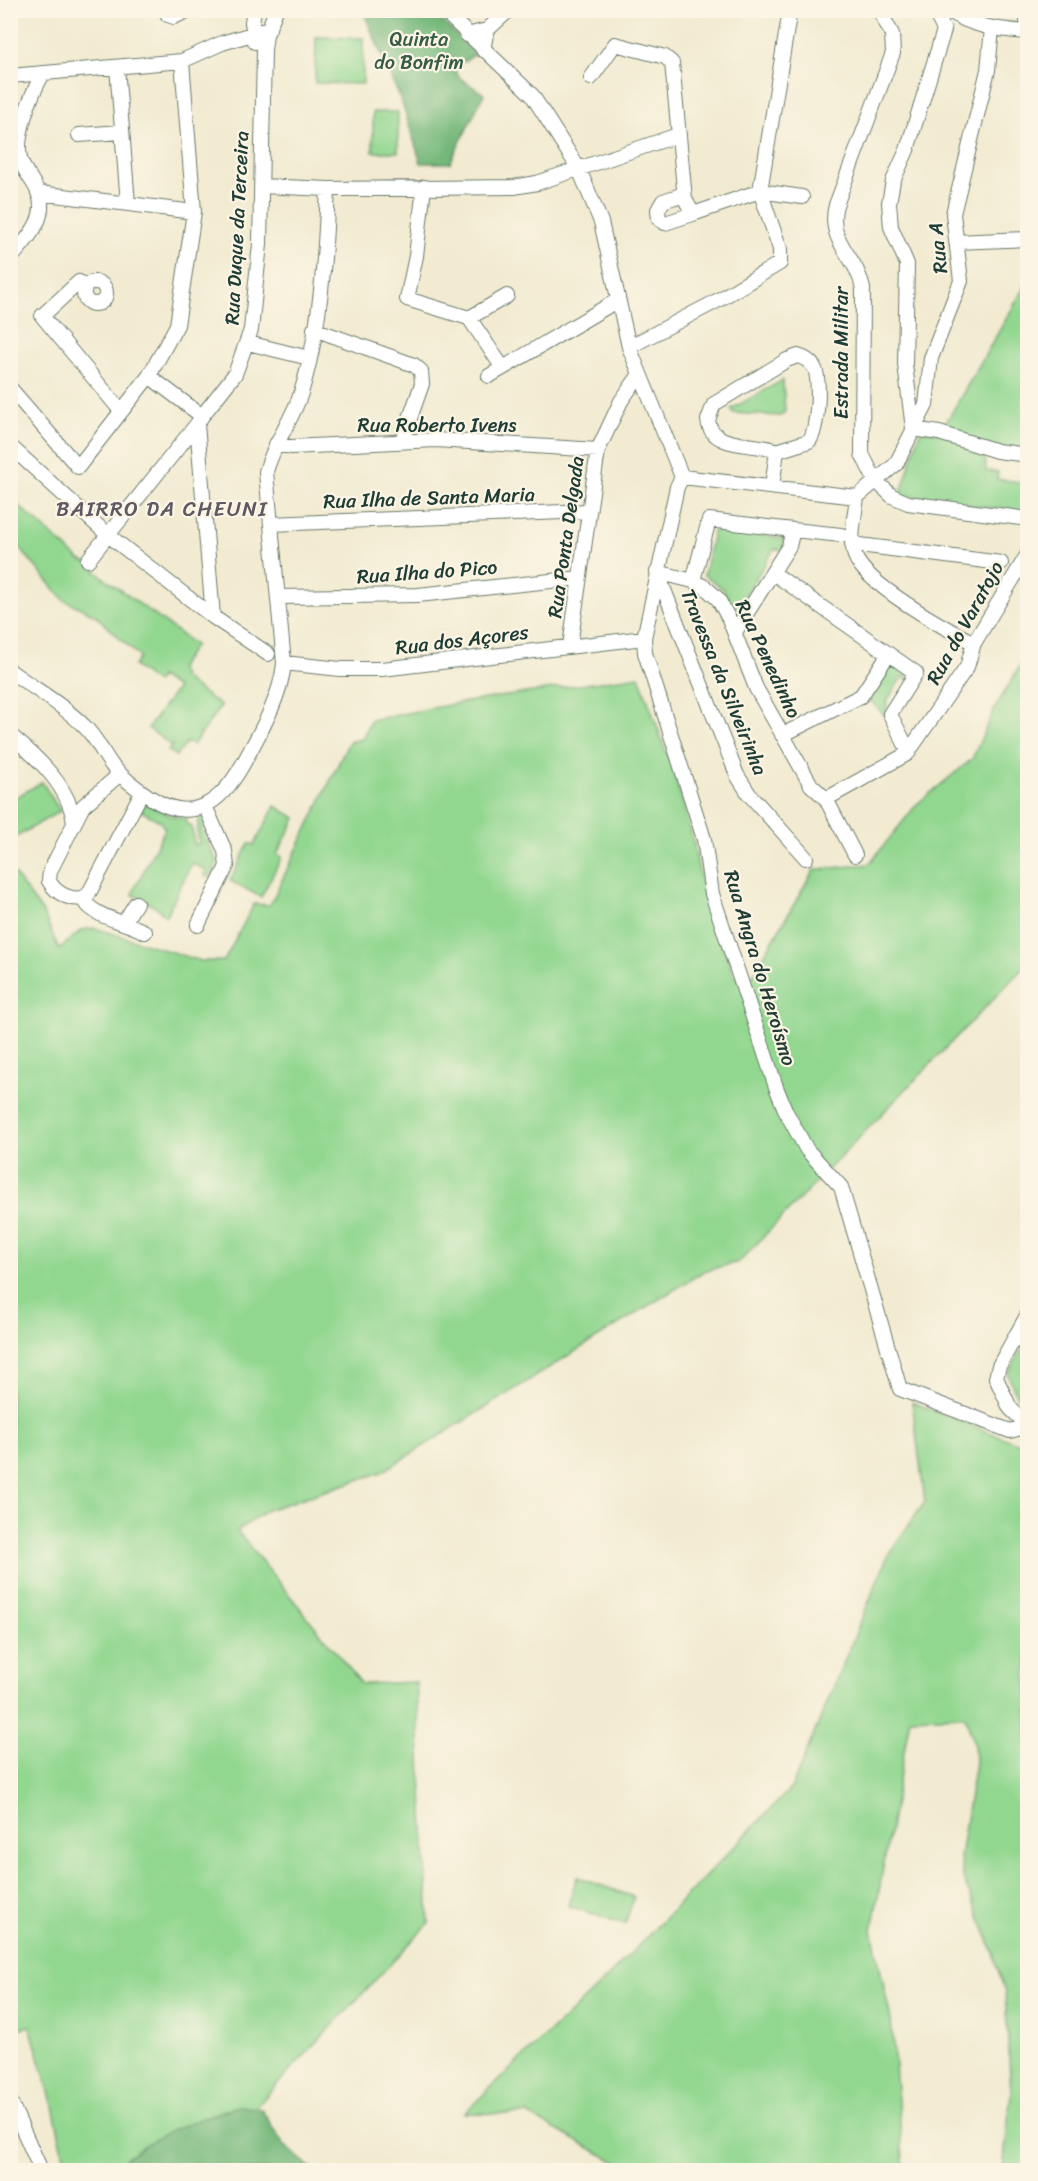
<svg xmlns="http://www.w3.org/2000/svg" width="1038" height="2181" font-family="Sriracha,sans-serif">
  <style>
    .green { fill: #92d790; stroke: #588a62; stroke-width: 1.5 }
    .forest { fill: #75b87a; stroke: #4a7a57; stroke-width: 1.5 }
    .lines { fill: none; stroke-linecap: round; stroke-linejoin: round }
    .minor-casing { stroke: #697a6b; stroke-width: 16 }
    .minor { stroke: #fff; stroke-width: 14 }
    .labels { text-anchor: middle; dominant-baseline: central; stroke-width: 4.5; stroke-linejoin: round; paint-order: stroke }
    .park-label { font-size: 20px; fill: #365c46; stroke: #fcf5e5 }
    .street-label { font-size: 20px; fill: #1f3d34; stroke: #fcf5e5 }
    .neighbourhood-label { font-size: 21px; letter-spacing: 1.5px; fill: #5e5963; stroke: #fcf5e5 }
  </style>
  <rect width="100%" height="100%" fill="#fcf5e5"/>
  <filter id="ink" filterUnits="userSpaceOnUse"><feTurbulence type="fractalNoise" baseFrequency=".0167" numOctaves="2"/><feDisplacementMap in="SourceGraphic" scale="12" xChannelSelector="R" yChannelSelector="G"/><feConvolveMatrix kernelMatrix="1 2 1 2 8 2 1 2 1" color-interpolation-filters="sRGB"/></filter>
  <filter id="wash" filterUnits="userSpaceOnUse"><feTurbulence type="fractalNoise" baseFrequency=".008" numOctaves="4" result="noise"/><feDisplacementMap in="SourceGraphic" scale="24" xChannelSelector="R" yChannelSelector="G"/><feGaussianBlur stdDeviation="1.35" result="paint"/><feColorMatrix in="noise" values="0 0 0 0 0 0 0 0 0 0 0 0 0 0 0 0 0 1.4 0 .05"/><feComposite in="paint" operator="in"/></filter>
  <g filter="url(#wash)">
    <rect width="100%" height="100%" fill="#f2ebd1"/>
    <path class="green" d="M 316,37 L 363,38 L 363,84 L 315,83 Z
      M 373,112 L 398,112 L 398,152 L 373,152 Z
      M 1027,283 L 1027,451 L 984,447 L 986,471 L 998,472 L 997,479 L 1027,483 L 1027,513 L 900,496 L 921,429 L 938,433 L 944,426 Z
      M 783,380 L 785,412 L 780,416 L 733,413 L 731,409 Z
      M 10,498 L 80,560 L 98,567 L 95,571 L 195,645 L 179,668 L 184,679 L 221,706 L 193,745 L 187,742 L 176,756 L 168,751 L 172,746 L 148,728 L 177,688 L 160,677 L 156,683 L 134,666 L 140,657 L 95,615 L 64,600 L 11,538 Z
      M 720,528 L 783,539 L 785,536 L 783,550 L 774,549 L 735,612 L 723,589 L 704,575 L 713,532 Z
      M 1027,654 L 1027,964 L 739,1262 L 704,1271 L 382,1472 L 267,1510 L 237,1531 L 362,1684 L 416,1682 L 429,1923 L 255,2108 L 238,2106 L 128,2156 L 112,2170 L 67,2170 L 53,2106 L 30,2026 L 11,2032 L 10,868 L 43,913 L 59,949 L 82,930 L 95,928 L 201,961 L 224,961 L 254,904 L 270,905 L 349,742 L 362,739 L 371,720 L 459,703 L 639,676 L 675,776 L 693,840 L 704,895 L 735,977 L 751,978 L 814,870 L 869,864 L 917,804 L 972,759 L 994,710 Z
      M 890,661 L 909,673 L 906,681 L 903,675 L 887,701 L 886,717 L 866,696 Z
      M 42,782 L 60,811 L 11,840 L 11,800 Z
      M 145,803 L 172,816 L 187,819 L 186,824 L 191,825 L 195,845 L 199,844 L 197,830 L 200,816 L 204,817 L 206,820 L 202,830 L 217,862 L 212,875 L 207,877 L 204,875 L 206,870 L 192,863 L 166,916 L 160,912 L 161,910 L 132,894 L 165,829 L 160,821 L 141,811 Z
      M 275,806 L 296,818 L 277,854 L 282,857 L 261,897 L 230,881 L 249,843 L 254,845 Z
      M 1027,1339 L 1027,1408 L 1016,1395 L 1008,1374 Z
      M 912,1402 L 1027,1447 L 1027,2170 L 1003,2170 L 1011,2092 L 1005,1993 L 989,1940 L 964,1881 L 960,1857 L 975,1762 L 974,1744 L 965,1716 L 910,1718 L 872,1930 L 891,2020 L 904,2170 L 631,2170 L 527,2114 L 464,2113 L 605,1980 L 792,1787 L 889,1553 L 925,1502 Z
      M 577,1877 L 634,1897 L 625,1924 L 568,1906 Z"/>
    <path class="forest" d="M 363,11 L 432,11 L 476,54 L 453,68 L 460,78 L 484,94 L 450,163 L 421,163 L 402,103 Z
      M 238,2106 L 261,2109 L 283,2144 L 313,2170 L 112,2170 C 147,2137 193,2120 238,2106 Z"/>
  </g>
  <g filter="url(#ink)">
    <g class="lines">
      <g class="minor-casing">
        <path id="minor" d="M 168,10 L 168,15 L 174,17 L 189,10
          M 254,10 L 252,22 L 255,42
          M 443,10 L 532,95 L 579,169 L 601,222 L 629,347 L 682,477 L 677,487 L 644,638 L 645,653 L 704,839 L 712,894 L 776,1087 L 786,1112 L 807,1150 L 841,1187 L 900,1389 L 1010,1431 L 1027,1426
          M 879,10 L 892,34 L 893,53 L 836,205 C 826,242 857,255 863,289 L 862,454 L 875,480 L 892,496 L 908,503 L 1028,519
          M 934,10 L 944,30 L 907,150 L 893,181 L 889,203 L 891,227 L 907,264 L 905,364 L 913,429 L 939,433 L 997,451 L 1028,455
          M 949,10 C 969,27 1002,30 1028,32
          M 1026,10 L 1028,29
          M 487,30 L 509,10
          M 467,35 L 487,30 L 483,50
          M 117,67 L 128,204
          M 10,76 L 182,61 L 222,43 L 269,29
          M 591,78 L 615,44 L 665,57 L 672,63 L 685,199 L 693,214 L 760,191 L 802,197
          M 79,135 L 122,132
          M 262,186 L 328,189 L 514,187 L 537,183 L 678,135
          M 424,187 L 416,256 L 407,299 L 469,318 L 503,368 L 618,300
          M 39,193 L 194,212
          M 684,194 L 663,201 L 658,210 L 659,219 L 665,223 L 693,214
          M 956,242 L 1028,239
          M 10,259 C 26,240 51,217 37,190 C 33,181 25,172 21,162 C 13,139 31,94 43,74
          M84 293a11 11 0 1 1 22 0a11 11 0 1 1-22 0Z
          M 86,286 L 79,282 L 42,316 L 121,411
          M 469,318 L 507,296
          M 314,329 L 414,365 L 421,371 L 422,384 L 402,441
          M 248,343 L 309,358
          M 629,347 L 715,302 L 780,263 L 780,249 L 760,191 L 790,10
          M 798,356 C 805,358 810,361 814,367 C 821,378 818,431 809,441 L 777,451 C 757,442 711,450 708,420 L 714,404 L 787,360 Z
          M 489,376 L 503,368
          M 10,388 L 78,467 L 149,376 L 177,325 L 194,212 L 182,61
          M 202,416 L 235,374 L 251,330 L 260,244 L 264,50 L 266,35 L 276,10
          M 276,444 L 291,447 L 436,440 L 598,450
          M 10,446 L 108,535 L 213,617 L 197,424 L 202,416 L 149,376
          M 682,477 L 857,497 L 896,464 L 926,405 L 931,358 L 961,281 L 953,214 L 988,70 L 992,28
          M 772,487 L 777,451
          M 857,497 C 855,515 849,539 855,556 C 865,584 946,629 974,643
          M 271,524 L 588,511
          M 793,530 L 841,535
          M 852,544 L 1001,563
          M 88,560 L 197,424
          M 657,572 L 693,581 L 705,587 L 718,599 L 729,619 L 756,688 L 811,785 L 826,799 L 855,855
          M 657,572 L 737,775 L 749,794 L 806,858
          M 773,573 L 916,673 L 890,714 L 909,752
          M 693,581 L 709,520 L 793,530 L 789,546 L 735,632
          M 278,597 L 418,595 L 579,578
          M 213,617 L 268,654
          M 570,646 L 598,450 L 621,401 L 640,374
          M 284,663 L 340,669 L 382,669 L 644,638
          M 10,671 C 35,689 63,705 84,726 C 96,737 103,754 113,767 C 123,778 136,788 148,796 C 191,825 220,805 243,764 C 259,734 281,698 284,663 L 266,472 C 273,444 292,421 301,393 C 321,328 325,256 328,189
          M 10,735 C 37,757 70,787 74,823
          M 782,735 L 861,696 L 888,655
          M 120,774 L 83,806 L 50,871 L 49,881 C 56,894 75,904 88,895 L 142,792
          M 826,799 L 907,754 L 967,667 L 974,643 L 1028,554
          M 82,899 C 98,920 123,920 145,932
          M 125,921 L 136,903
          M 198,925 L 227,866 L 225,851 L 205,806
          M 1028,1314 L 999,1366 L 996,1378 L 1010,1408 L 1028,1426
          M 10,2101 L 41,2170"/>
      </g>
      <use href="#minor" class="minor"/>
    </g>
  </g>
  <g class="labels">
    <g class="park-label">
      <text x="419" y="39">Quinta<tspan x="419" dy="23">do Bonfim</tspan></text>
    </g>
    <g class="street-label">
      <text transform="translate(237 228) rotate(-87)">Rua Duque da Terceira</text>
      <text transform="translate(938 248) rotate(-96)">Rua A</text>
      <text transform="translate(841 353) rotate(-90)">Estrada Militar</text>
      <text x="437" y="425">Rua Roberto Ivens</text>
      <text transform="translate(429 498) rotate(-2)">Rua Ilha de Santa Maria</text>
      <text transform="translate(566 537) rotate(-82)">Rua Ponta Delgada</text>
      <text transform="translate(427 572) rotate(-4)">Rua Ilha do Pico</text>
      <text transform="translate(965 623) rotate(-61)">Rua do Varatojo</text>
      <text transform="translate(462 640) rotate(-7)">Rua dos Açores</text>
      <text transform="translate(768 659) rotate(65)">Rua Penedinho</text>
      <text transform="translate(724 682) rotate(68)">Travessa da Silveirinha</text>
      <text transform="translate(760 968) rotate(73)">Rua Angra do Heroísmo</text>
    </g>
    <g class="neighbourhood-label">
      <text x="162" y="509">BAIRRO DA CHEUNI</text>
    </g>
  </g>
  <rect width="1038" height="2181" fill="none" stroke="#fcf5e5" stroke-width="36"/>
</svg>
